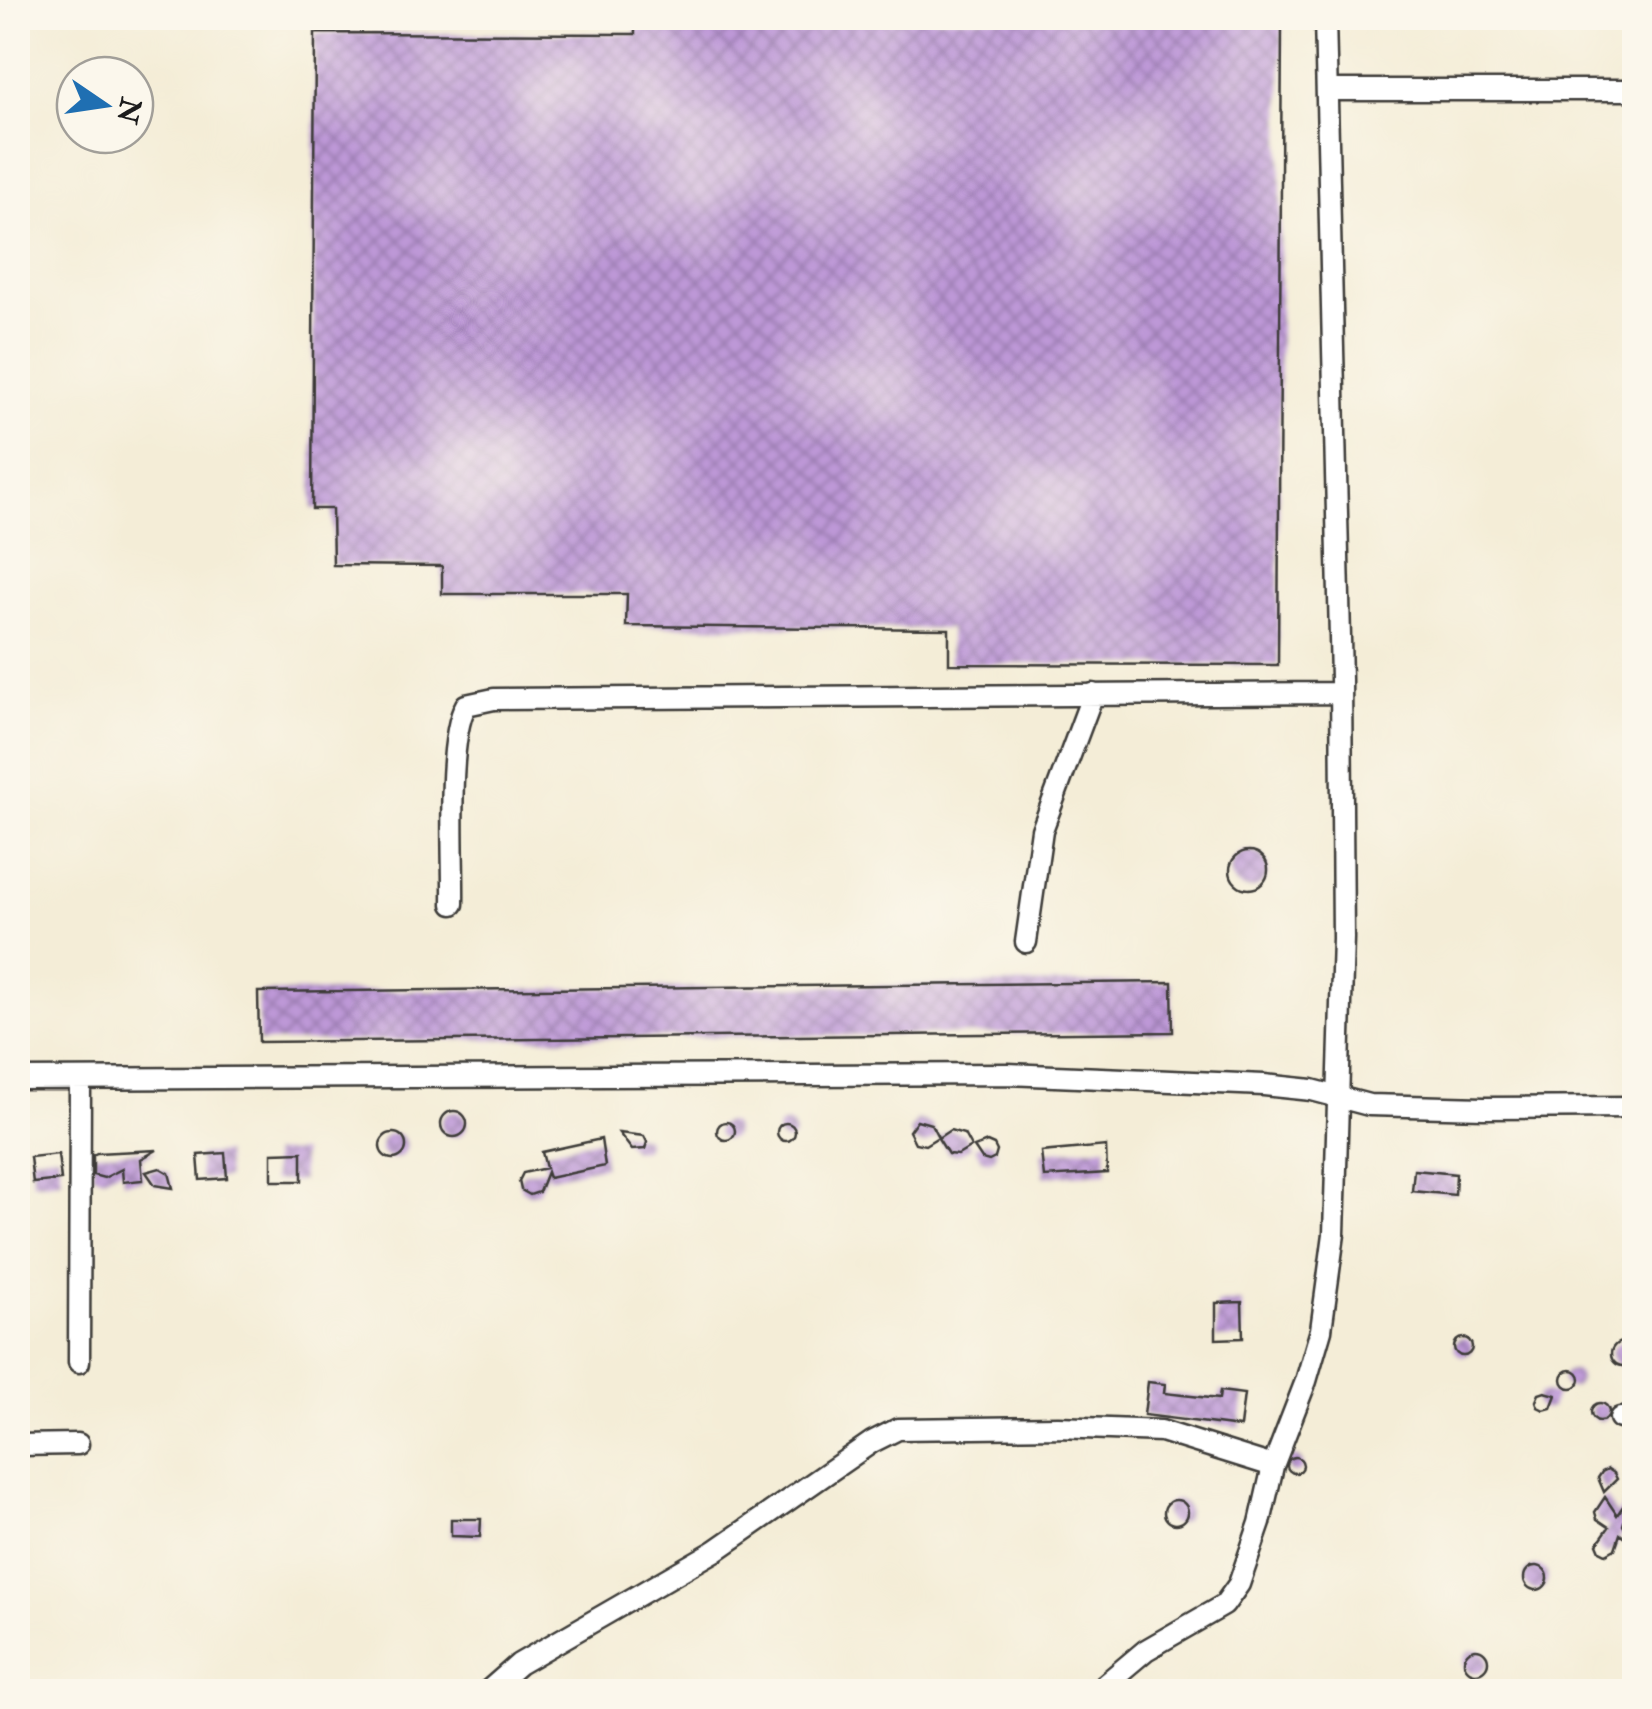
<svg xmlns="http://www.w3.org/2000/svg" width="1652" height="1709" font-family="'IM FELL Double Pica',serif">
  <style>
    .building { fill: url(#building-cross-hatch) }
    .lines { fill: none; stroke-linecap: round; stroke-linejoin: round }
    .minor-casing { stroke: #3c3b38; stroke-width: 25 }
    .minor { stroke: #fff; stroke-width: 20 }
  </style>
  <defs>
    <pattern id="building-cross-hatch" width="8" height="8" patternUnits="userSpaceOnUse" patternTransform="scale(2.5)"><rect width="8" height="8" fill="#bd98d7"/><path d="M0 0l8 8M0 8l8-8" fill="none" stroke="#997bae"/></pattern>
  </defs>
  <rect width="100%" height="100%" fill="#fbf7ec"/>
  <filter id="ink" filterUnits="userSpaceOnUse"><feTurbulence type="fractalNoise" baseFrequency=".01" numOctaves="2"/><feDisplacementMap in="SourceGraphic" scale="20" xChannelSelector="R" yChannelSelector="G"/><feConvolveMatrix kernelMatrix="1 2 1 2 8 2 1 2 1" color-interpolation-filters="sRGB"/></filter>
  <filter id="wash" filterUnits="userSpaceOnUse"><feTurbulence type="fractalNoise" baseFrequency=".0048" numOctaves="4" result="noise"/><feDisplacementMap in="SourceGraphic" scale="40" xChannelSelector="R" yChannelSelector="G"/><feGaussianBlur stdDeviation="2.25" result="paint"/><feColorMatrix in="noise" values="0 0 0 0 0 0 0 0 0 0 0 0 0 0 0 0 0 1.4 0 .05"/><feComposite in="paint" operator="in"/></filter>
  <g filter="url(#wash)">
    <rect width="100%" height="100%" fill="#f4edd7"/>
    <g id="blocks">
      <path class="building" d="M 635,18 L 1282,18 L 1278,665 L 949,664 L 949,629 L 626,626 L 627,594 L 442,594 L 442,566 L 333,565 L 332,509 L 312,509 L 315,33 L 635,34 Z
        M1230 870a19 19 0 1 1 38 0a19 19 0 1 1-38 0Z
        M 1172,982 L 1173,1032 L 259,1042 L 258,992 Z
        M441 1124a13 13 0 1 1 26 0a13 13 0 1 1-26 0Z
        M 917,1120 L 931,1124 L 938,1137 L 925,1145 L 915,1143 L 909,1131 Z
        M717 1131a9 9 0 1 1 18 0a9 9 0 1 1-18 0Z
        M777 1132a9 9 0 1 1 18 0a9 9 0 1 1-18 0Z
        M 950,1130 L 964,1134 L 971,1147 L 958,1155 L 948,1154 L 938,1138 Z
        M 619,1133 L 644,1136 L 647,1142 L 645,1149 L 632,1150 Z
        M380 1146a13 13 0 1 1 26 0a13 13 0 1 1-26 0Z
        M 601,1139 L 605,1166 L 549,1178 L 547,1172 L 539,1192 L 530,1195 L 521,1190 L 519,1181 L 523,1173 L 546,1168 L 542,1152 Z
        M 987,1142 L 994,1145 L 997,1151 L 995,1158 L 989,1161 L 982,1159 L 974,1147 Z
        M 1106,1146 L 1107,1173 L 1044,1177 L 1041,1152 Z
        M 157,1150 L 141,1159 L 143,1180 L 123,1182 L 122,1169 L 104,1178 L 93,1175 L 93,1155 L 97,1153 Z
        M 302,1152 L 302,1181 L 272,1181 L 272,1153 Z
        M 225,1153 L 227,1178 L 200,1180 L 198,1155 Z
        M 58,1154 L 61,1180 L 33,1183 L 30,1157 Z
        M 160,1168 L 169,1173 L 173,1188 L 155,1185 L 146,1172 Z
        M 1414,1170 L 1456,1174 L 1455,1195 L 1412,1191 Z
        M 1242,1302 L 1243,1338 L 1216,1339 L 1216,1303 Z
        M1454 1347a9 9 0 1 1 18 0a9 9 0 1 1-18 0Z
        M1611 1354a12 12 0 1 1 24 0a12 12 0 1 1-24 0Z
        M1562 1379a9 9 0 1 1 18 0a9 9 0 1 1-18 0Z
        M 1148,1382 L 1165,1384 L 1164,1393 L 1219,1399 L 1220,1391 L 1244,1394 L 1240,1427 L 1144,1415 Z
        M 1545,1392 L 1556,1395 L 1551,1408 L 1544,1410 L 1538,1407 L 1536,1401 L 1539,1394 Z
        M1591 1412a9 9 0 1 1 18 0a9 9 0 1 1-18 0Z
        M1287 1465a8 8 0 1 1 16 0a8 8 0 1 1-16 0Z
        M 1608,1469 L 1614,1473 L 1617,1479 L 1604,1492 L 1598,1478 L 1602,1472 Z
        M 1605,1497 L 1617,1515 L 1626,1502 L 1630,1503 L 1623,1525 L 1634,1544 L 1620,1534 L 1615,1549 L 1606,1554 L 1600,1551 L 1597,1544 L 1609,1527 L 1597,1519 L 1595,1512 Z
        M1164 1512a12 12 0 1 1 24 0a12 12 0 1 1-24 0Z
        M 451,1519 L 481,1519 L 480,1537 L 451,1536 Z
        M1524 1578a12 12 0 1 1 24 0a12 12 0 1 1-24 0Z
        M1464 1661a12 12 0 1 1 24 0a12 12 0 1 1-24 0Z"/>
    </g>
  </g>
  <g filter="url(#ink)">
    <use href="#blocks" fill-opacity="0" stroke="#3c3b38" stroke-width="2.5"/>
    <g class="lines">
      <g class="minor-casing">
        <path id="minor" d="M 1327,90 L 1634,90
          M 453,904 C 454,858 446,740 466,705 L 494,699 L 1341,693
          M 1026,942 L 1042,830 L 1093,694
          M 18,1079 L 1008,1074 L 1264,1085 L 1312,1090 L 1369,1105 L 1484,1108 L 1634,1107
          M 79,1362 L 80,1079
          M 1620,1418 L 1634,1418
          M 18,1445 L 78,1444
          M 487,1692 L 519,1664 L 715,1551 L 872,1442 L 898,1429 L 1058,1427 L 1161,1431 L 1273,1466
          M 1096,1692 L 1146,1650 L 1224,1605 L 1239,1584 L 1260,1523 L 1273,1466 L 1306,1381 L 1321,1330 L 1334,1234 L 1343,938 L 1341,679 L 1325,18"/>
      </g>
      <use href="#minor" class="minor"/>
    </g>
  </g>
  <rect width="1652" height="1709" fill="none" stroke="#fbf7ec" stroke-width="60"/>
  <g transform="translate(105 105) rotate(103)"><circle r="48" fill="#fbf7ec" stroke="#a29f99" stroke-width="2.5"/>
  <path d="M0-8L18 38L0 25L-18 38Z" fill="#1f6fb2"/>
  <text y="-15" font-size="28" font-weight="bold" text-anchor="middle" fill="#1c1c1c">N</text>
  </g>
</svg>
